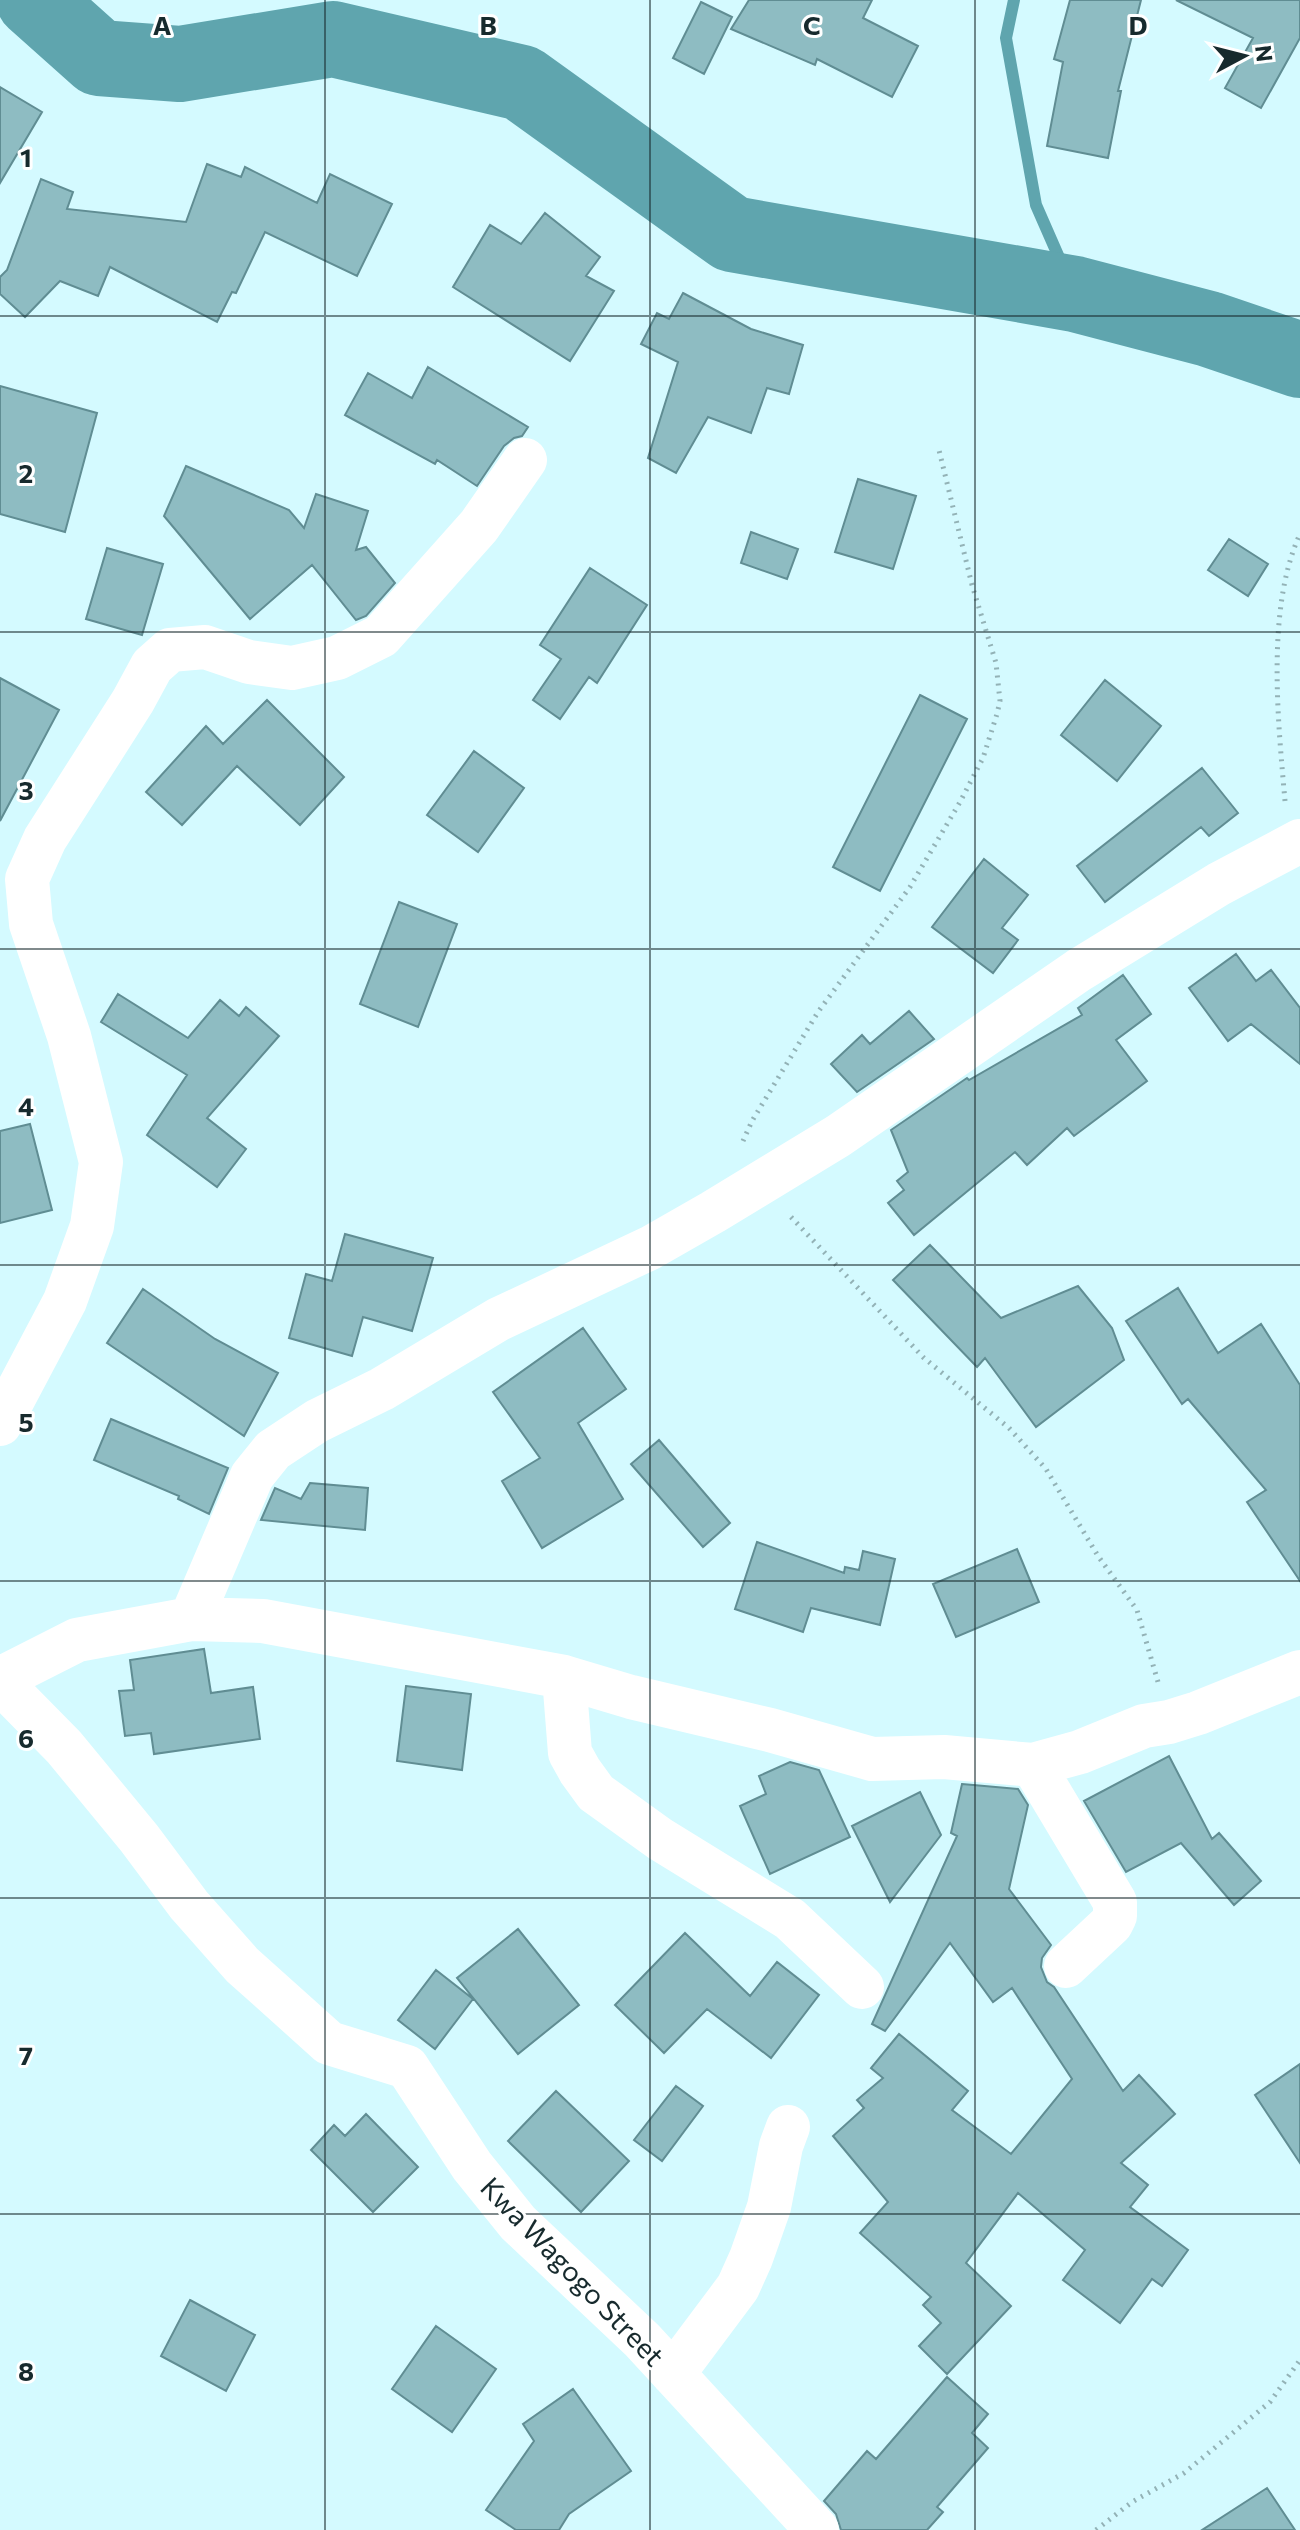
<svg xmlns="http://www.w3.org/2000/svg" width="1300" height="2530" font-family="Commissioner,sans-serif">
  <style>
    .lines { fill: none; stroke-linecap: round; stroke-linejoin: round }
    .stream { stroke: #5fa5ae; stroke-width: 12 }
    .river { stroke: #5fa5ae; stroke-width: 76 }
    .building { fill: #8ebcc2; stroke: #608d93; stroke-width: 2 }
    .path { stroke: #93b2b6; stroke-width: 5; stroke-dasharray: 2 6; stroke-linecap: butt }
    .minor { stroke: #fff; stroke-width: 44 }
    .grid { fill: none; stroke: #172a2d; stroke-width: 2; stroke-opacity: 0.55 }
    .labels { text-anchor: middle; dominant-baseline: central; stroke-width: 6; stroke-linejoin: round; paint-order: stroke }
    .street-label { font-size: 28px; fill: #172a2d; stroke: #fff }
    .grid-label { font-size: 26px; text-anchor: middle; font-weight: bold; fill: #172a2d; stroke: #fff; stroke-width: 6; stroke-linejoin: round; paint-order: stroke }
  </style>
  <rect width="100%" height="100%" fill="#d4faff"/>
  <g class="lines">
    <path class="stream" d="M 1014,0 L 1006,38 L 1036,205 L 1075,294"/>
    <path class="river" d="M 34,0 L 99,58 L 180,64 L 333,39 L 522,83 L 732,234 L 1075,294 L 1209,329 L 1300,360"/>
  </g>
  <path class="building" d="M 749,0 L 872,0 L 863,18 L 918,46 L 892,97 L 817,59 L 815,65 L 731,29 Z
    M 1070,0 L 1141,0 L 1118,91 L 1121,91 L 1108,158 L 1047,146 L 1063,62 L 1054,59 Z
    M 1176,0 L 1300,0 L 1300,38 L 1261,108 L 1225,88 L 1253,38 Z
    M 701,2 L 732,17 L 704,74 L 673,58 Z
    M 0,87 L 42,112 L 0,183 Z
    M 207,164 L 241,177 L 245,167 L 317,203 L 330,174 L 392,204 L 357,276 L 265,232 L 236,293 L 232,292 L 217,322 L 110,267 L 98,296 L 60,281 L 25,317 L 0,294 L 0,277 L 7,270 L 41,179 L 73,192 L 67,209 L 186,222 Z
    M 545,213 L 600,257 L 586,276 L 614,291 L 570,361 L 453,287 L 490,225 L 521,244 Z
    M 683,293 L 751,329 L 803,345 L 789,394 L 767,388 L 751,433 L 708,417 L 676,473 L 648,458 L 678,362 L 641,344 L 657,313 L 669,319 Z
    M 428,367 L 528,427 L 522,436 L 514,438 L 504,446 L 477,486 L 437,460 L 435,464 L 345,415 L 368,373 L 412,398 Z
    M 0,386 L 97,413 L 65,532 L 0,514 Z
    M 186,466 L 289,510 L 304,528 L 316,494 L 368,511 L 356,550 L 366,547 L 395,583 L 366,616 L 356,620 L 312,565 L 250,619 L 164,516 Z
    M 858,479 L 916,496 L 893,569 L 835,552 Z
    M 751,532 L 798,549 L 787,579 L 741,563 Z
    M 1229,539 L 1268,564 L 1248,596 L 1208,570 Z
    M 107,548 L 163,564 L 142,635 L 86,619 Z
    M 590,568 L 647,605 L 597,683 L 589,677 L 560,719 L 533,700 L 561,659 L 540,645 Z
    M 0,678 L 59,710 L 0,821 Z
    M 1105,680 L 1161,726 L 1117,781 L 1061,735 Z
    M 920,695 L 967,719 L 880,891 L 833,867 Z
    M 267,700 L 344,777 L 300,825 L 237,766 L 182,825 L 146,792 L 206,726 L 223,744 Z
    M 474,751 L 524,788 L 478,852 L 427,815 Z
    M 1202,768 L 1238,813 L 1209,836 L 1201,827 L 1105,902 L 1077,866 Z
    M 984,859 L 1028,895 L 1002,928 L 1018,940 L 993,973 L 932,927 Z
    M 399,902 L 457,924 L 418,1027 L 360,1004 Z
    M 1236,954 L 1256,981 L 1271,970 L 1300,1008 L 1300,1064 L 1251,1024 L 1228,1041 L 1189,988 Z
    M 1123,975 L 1151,1014 L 1116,1040 L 1147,1081 L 1074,1136 L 1067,1128 L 1027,1165 L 1015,1152 L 914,1235 L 888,1203 L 904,1190 L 897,1181 L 908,1172 L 891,1130 L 967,1078 L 969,1080 L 1082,1015 L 1078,1008 Z
    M 118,994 L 188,1038 L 220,1000 L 239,1016 L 246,1007 L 279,1036 L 207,1118 L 246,1149 L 217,1187 L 147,1135 L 187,1075 L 101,1022 Z
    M 909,1011 L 934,1039 L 857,1092 L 831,1064 L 862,1035 L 870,1044 Z
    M 30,1124 L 52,1210 L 0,1223 L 0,1131 Z
    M 345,1234 L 433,1258 L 412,1331 L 363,1317 L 352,1356 L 289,1338 L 306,1274 L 332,1281 Z
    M 930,1245 L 1001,1318 L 1078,1286 L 1112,1328 L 1124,1360 L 1036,1427 L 985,1358 L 977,1367 L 893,1280 Z
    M 1178,1288 L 1218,1353 L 1261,1324 L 1300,1385 L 1300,1581 L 1247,1502 L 1266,1490 L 1188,1399 L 1182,1404 L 1126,1321 Z
    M 143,1289 L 215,1339 L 278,1373 L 244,1436 L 107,1343 Z
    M 583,1328 L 626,1389 L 578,1423 L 623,1499 L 542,1548 L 502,1481 L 540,1458 L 493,1392 Z
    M 111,1419 L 228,1468 L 209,1514 L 178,1499 L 179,1496 L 94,1460 Z
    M 659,1440 L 730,1523 L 703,1547 L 631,1464 Z
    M 310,1483 L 368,1488 L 365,1530 L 261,1520 L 275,1488 L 301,1499 Z
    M 757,1542 L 844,1573 L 845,1567 L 859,1570 L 863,1551 L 895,1559 L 880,1625 L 811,1608 L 803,1632 L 735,1609 Z
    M 1017,1549 L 1039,1602 L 956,1637 L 933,1584 Z
    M 204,1649 L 211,1693 L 253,1687 L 260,1739 L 154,1754 L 151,1733 L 125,1736 L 119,1691 L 134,1690 L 130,1660 Z
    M 406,1686 L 471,1694 L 462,1770 L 397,1761 Z
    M 1169,1756 L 1212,1839 L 1219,1833 L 1261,1881 L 1234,1905 L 1181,1843 L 1126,1872 L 1084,1801 Z
    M 790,1762 L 819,1770 L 850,1837 L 770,1874 L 740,1806 L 766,1794 L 759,1776 Z
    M 962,1784 L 1018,1789 L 1028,1805 L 1009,1889 L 1051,1945 L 1042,1958 L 1041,1967 L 1047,1982 L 1054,1987 L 1123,2091 L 1139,2075 L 1175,2114 L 1121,2163 L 1148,2185 L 1130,2207 L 1188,2250 L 1162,2286 L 1152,2279 L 1120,2323 L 1063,2280 L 1085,2250 L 1018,2193 L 966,2263 L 1011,2306 L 947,2374 L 919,2346 L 941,2323 L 923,2305 L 931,2297 L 860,2233 L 888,2202 L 833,2136 L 864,2108 L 857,2100 L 883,2078 L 871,2068 L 899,2034 L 968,2091 L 952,2110 L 1011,2154 L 1072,2079 L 1012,1988 L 993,2002 L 950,1943 L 885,2031 L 872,2024 L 957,1836 L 951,1833 Z
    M 920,1792 L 941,1835 L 890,1902 L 852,1826 Z
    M 518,1929 L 579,2005 L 518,2054 L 457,1978 Z
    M 685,1933 L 750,1996 L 777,1962 L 819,1995 L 771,2058 L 707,2009 L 664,2053 L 615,2005 Z
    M 436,1970 L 473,1999 L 435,2049 L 398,2020 Z
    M 1300,2064 L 1300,2163 L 1255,2095 Z
    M 676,2086 L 703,2106 L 662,2161 L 634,2140 Z
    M 556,2091 L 629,2161 L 581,2212 L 508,2141 Z
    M 366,2114 L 418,2167 L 373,2212 L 311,2150 L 334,2125 L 345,2136 Z
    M 190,2300 L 255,2335 L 226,2391 L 161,2356 Z
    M 436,2326 L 496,2369 L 452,2432 L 392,2389 Z
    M 947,2377 L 988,2414 L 972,2433 L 988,2448 L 937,2507 L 943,2512 L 927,2530 L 841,2530 L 836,2514 L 824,2501 L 867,2451 L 876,2459 Z
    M 573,2389 L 631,2471 L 569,2514 L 559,2530 L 516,2530 L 486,2510 L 534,2441 L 523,2424 Z
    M 1267,2488 L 1295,2530 L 1202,2530 Z"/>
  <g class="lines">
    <path class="path" d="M 1285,801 C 1278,721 1266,608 1300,534
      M 743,1141 L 752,1121 L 818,1012 L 910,887 L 960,802 L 983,758 L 997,714 L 1000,701 L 996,663 L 972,585 L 938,446
      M 791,1217 L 924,1358 L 1009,1428 L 1046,1469 L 1098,1556 L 1137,1610 L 1158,1682
      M 1096,2530 L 1132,2502 L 1184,2473 L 1223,2441 L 1270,2402 L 1300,2360"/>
    <path class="minor" d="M 0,1424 L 65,1301 L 92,1226 L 101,1162 L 69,1036 L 31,924 L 27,879 L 45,839 L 133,701 L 152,666 L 170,650 L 205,647 L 249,662 L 292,668 L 337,658 L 381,636 L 479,526 L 525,460
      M 191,1619 L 252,1476 L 273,1450 L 317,1421 L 382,1389 L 499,1319 L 650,1248 L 713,1212 L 838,1136 L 1079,970 L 1219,884 L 1300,841
      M 564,1677 L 570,1753 L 580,1771 L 596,1793 L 660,1839 L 790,1919 L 862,1987
      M 0,1679 L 77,1640 L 191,1619 L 263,1621 L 564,1677 L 631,1697 L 770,1730 L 872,1759 L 944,1757 L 1033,1765 L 1080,1752 L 1144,1726 L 1169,1722 L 1198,1713 L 1300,1672
      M 0,1682 L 64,1747 L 139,1838 L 189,1905 L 242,1965 L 329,2043 L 407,2067 L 472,2166 L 518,2223 L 642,2340 L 817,2530
      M 1033,1765 L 1115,1902 L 1115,1916 L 1111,1924 L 1066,1966
      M 673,2374 L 738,2287 L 751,2258 L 769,2207 L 781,2146 L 788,2127"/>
  </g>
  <path class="grid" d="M 325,0 L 325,2530M 650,0 L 650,2530M 975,0 L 975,2530M 0,316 L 1300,316M 0,632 L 1300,632M 0,949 L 1300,949M 0,1265 L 1300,1265M 0,1581 L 1300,1581M 0,1898 L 1300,1898M 0,2214 L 1300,2214"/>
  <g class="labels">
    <g class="street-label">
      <text transform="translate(573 2271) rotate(46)">Kwa Wagogo Street</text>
    </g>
  </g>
  <g class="grid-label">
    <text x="162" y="35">A</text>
    <text x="488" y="35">B</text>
    <text x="812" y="35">C</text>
    <text x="1138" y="35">D</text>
    <text x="26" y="167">1</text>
    <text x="26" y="483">2</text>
    <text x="26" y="800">3</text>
    <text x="26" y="1116">4</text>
    <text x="26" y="1432">5</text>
    <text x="26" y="1748">6</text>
    <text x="26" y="2065">7</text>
    <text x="26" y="2381">8</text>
  </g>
  <g transform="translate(1244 56) rotate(83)" stroke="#ffffff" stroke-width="6" paint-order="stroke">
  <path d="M0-6L14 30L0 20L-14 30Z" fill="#172a2d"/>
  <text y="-12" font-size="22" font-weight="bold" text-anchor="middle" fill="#172a2d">N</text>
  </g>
</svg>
